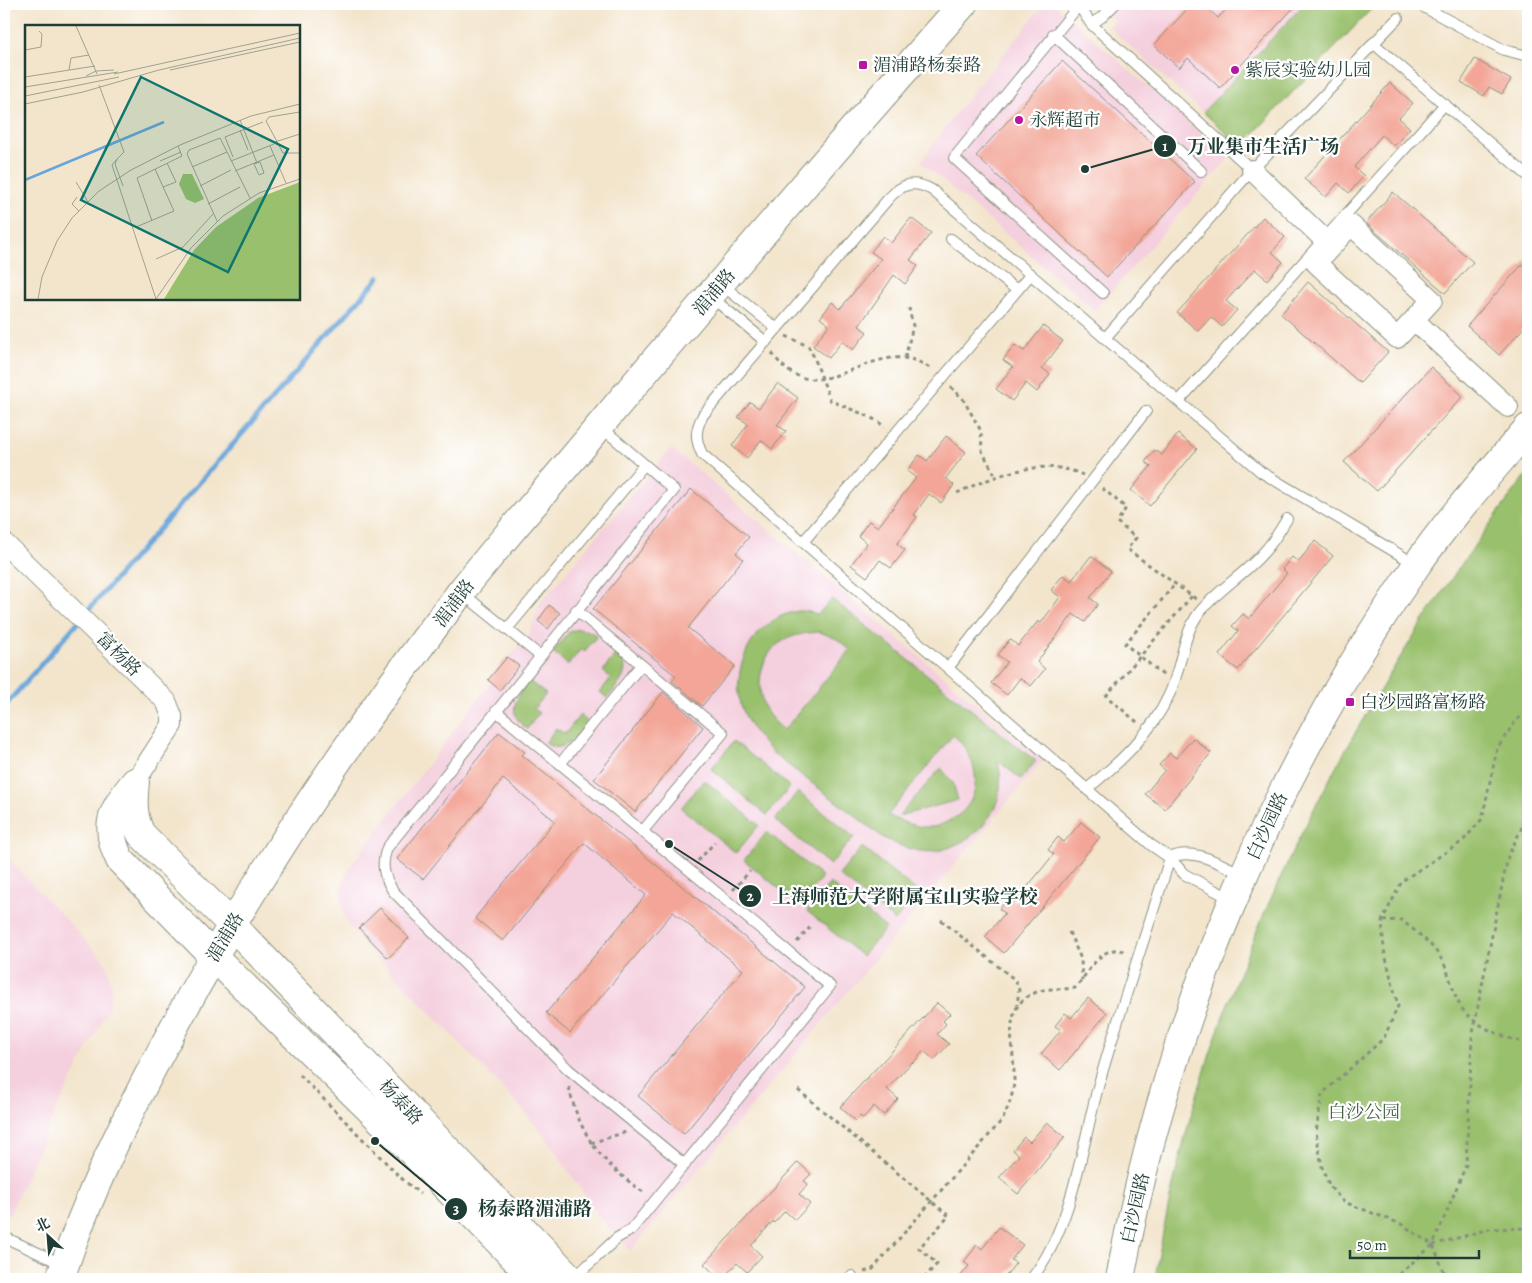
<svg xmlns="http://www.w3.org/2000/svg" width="1532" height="1283" font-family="Alegreya,'Noto Serif SC',serif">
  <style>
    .built { fill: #f4cfde }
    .green { fill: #99c06c; stroke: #5c7e50; fill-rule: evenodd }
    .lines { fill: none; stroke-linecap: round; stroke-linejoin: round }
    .stream { stroke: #68a5d9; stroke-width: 5 }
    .building { fill: #f3a697 }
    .lane-casing { stroke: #899180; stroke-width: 12 }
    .street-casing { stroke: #899180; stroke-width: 22 }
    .secondary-casing { stroke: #899180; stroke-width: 30 }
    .path { stroke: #899180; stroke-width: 3; stroke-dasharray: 4 4; stroke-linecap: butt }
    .lane { stroke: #fff; stroke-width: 10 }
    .street { stroke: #fff; stroke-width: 20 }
    .secondary { stroke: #fff; stroke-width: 28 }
    .poi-dot { fill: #b5179e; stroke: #fff; stroke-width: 2 }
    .labels { text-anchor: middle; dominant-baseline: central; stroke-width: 4.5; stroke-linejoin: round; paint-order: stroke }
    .poi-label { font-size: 18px; fill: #1f3d34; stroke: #fff; text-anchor: start }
    .street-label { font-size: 18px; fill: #1f3d34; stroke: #fff }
    .park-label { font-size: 18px; fill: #446445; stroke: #fff }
    .inset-river { fill: none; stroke: #68a5d9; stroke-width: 2.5 }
    .inset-road { fill: none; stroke: #9ea28f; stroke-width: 1 }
    .view { fill: #0f766e; fill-opacity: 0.15; stroke: #0f766e; stroke-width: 2.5 }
    .inset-edge { fill: none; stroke: #1f3d34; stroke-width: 2.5 }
    .leader { fill: none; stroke: #1f3d34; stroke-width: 2 }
    .callout-dot { fill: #1f3d34; stroke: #fff; stroke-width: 2 }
    .mark-label { font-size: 15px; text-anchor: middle; font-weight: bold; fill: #fff }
    .callout-label { font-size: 19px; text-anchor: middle; font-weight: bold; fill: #1f3d34; stroke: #fff; stroke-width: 4.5; stroke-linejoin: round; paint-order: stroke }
  </style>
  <rect width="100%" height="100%" fill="#fff"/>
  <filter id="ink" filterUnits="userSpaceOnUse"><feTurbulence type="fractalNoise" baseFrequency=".02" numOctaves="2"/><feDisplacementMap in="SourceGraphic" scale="10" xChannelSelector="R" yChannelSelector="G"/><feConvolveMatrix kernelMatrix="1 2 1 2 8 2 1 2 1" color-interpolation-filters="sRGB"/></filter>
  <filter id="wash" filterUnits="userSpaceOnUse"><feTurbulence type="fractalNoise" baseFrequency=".0096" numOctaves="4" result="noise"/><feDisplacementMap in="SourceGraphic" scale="20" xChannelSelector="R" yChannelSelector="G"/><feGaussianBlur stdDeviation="1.12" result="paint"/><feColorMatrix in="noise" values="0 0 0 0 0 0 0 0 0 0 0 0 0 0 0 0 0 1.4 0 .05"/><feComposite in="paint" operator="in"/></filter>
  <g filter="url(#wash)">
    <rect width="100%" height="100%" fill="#f3e5cc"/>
    <path class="built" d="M 1044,4 L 1054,4 L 1229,158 L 1095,310 L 921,162 L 952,118 Z
      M 1096,4 L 1376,4 L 1241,147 L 1109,27 L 1115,20 Z
      M 671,448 L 1043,760 L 630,1251 L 597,1214 L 545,1136 L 515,1101 L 356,935 L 348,925 L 342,911 L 341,897 L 342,885 L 349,868 L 491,682 L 488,680 L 529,635 L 540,603 Z
      M 4,854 L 102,958 L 107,965 L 112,989 L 108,1009 L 56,1111 L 9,1215 L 4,1210 Z"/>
    <path class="green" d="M 1304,4 L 1376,4 L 1241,147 L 1203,112 Z
      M 1528,473 L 1528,1279 L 1155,1279 C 1199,989 1351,704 1528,473 Z
      M 832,599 L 1036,761 L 1021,779 L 998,761 C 1000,770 1001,779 1000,788 C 997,820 967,846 936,851 C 919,854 899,846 884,838 L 775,755 C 760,741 749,727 742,708 C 729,667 755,617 799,611 C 805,610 812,613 818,614 ZM 820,632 L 837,639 L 850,650 L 784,730 C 776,723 768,716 764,706 C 755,684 761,653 783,641 C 795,634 807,633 820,632 ZM 953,735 C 978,756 987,798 954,818 C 948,821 940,826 933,827 C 917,828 901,822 888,815 Z
      M 578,629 L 589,631 L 597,636 L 584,652 L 581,649 L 568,665 L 553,652 L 569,632 Z
      M 617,652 C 634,670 620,683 607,698 L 600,692 L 611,678 L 603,671 Z
      M 529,681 L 546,694 L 534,709 L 539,713 L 527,729 C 505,712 516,699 529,681 Z
      M 580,715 L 588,722 C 577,736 563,756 545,743 L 556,728 L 565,734 Z
      M 734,741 L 790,787 L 767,815 L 711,769 Z
      M 941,768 L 953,783 L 958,800 L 899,816 Z
      M 704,780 L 759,825 L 736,853 L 681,808 Z
      M 798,792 L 854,837 L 830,865 L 775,820 Z
      M 767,832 L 822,877 L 799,905 L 744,860 Z
      M 862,847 L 918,892 L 895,921 L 839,875 Z
      M 830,883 L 886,928 L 862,956 L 807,911 Z"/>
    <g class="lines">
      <path class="stream" d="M 83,616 L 379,277
        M 4,707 L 78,622"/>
    </g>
    <g id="blocks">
      <path class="building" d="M 1192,4 L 1203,4 L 1218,18 L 1231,4 L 1297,4 L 1220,88 L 1188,58 L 1179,68 L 1154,45 Z
        M 1475,59 L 1511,80 L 1502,94 L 1489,87 L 1484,96 L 1461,82 Z
        M 1062,61 L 1195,182 L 1107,277 L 976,156 Z
        M 1390,83 L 1413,103 L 1399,118 L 1410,128 L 1394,146 L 1382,135 L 1354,167 L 1364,176 L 1349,193 L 1338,183 L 1326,197 L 1304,179 Z
        M 1393,192 L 1473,262 L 1445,293 L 1366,223 Z
        M 1263,217 L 1285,237 L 1272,252 L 1283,262 L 1267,280 L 1255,269 L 1226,301 L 1237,310 L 1222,327 L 1211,317 L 1198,331 L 1177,313 Z
        M 911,218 L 931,233 L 910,260 L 918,266 L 905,284 L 894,275 L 859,326 L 867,332 L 853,350 L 842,341 L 829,358 L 813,346 L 829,325 L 820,318 L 832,302 L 840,309 L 881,259 L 871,252 L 883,236 L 891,243 Z
        M 1528,258 L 1528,323 L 1499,355 L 1467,326 Z
        M 1308,282 L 1388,352 L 1360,383 L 1281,314 Z
        M 1043,326 L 1063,341 L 1042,368 L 1050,374 L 1037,392 L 1026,383 L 1012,401 L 996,389 L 1013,367 L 1003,360 L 1015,345 L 1024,351 Z
        M 1431,367 L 1463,396 L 1377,491 L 1344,462 Z
        M 778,383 L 798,398 L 777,425 L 786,431 L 772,449 L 761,440 L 747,458 L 732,446 L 748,424 L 738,417 L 750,402 L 759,408 Z
        M 1178,434 L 1197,449 L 1150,506 L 1131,490 L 1151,466 L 1145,462 L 1155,450 L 1162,455 Z
        M 946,436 L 966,452 L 946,478 L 954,485 L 941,503 L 929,494 L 914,515 L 917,517 L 897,544 L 905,550 L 891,568 L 880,560 L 867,577 L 851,565 L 867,543 L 858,536 L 869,521 L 878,527 L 916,478 L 907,471 L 919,455 L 927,461 Z
        M 691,489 L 749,537 L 736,553 L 743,559 L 688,628 L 735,666 L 702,706 L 672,681 L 676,676 L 593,609 Z
        M 1315,541 L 1333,556 L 1238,670 L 1219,655 L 1238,631 L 1232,626 L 1243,614 L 1249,619 L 1287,573 L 1282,569 L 1292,557 L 1298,562 Z
        M 1091,556 L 1111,571 L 1090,598 L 1098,604 L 1085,622 L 1073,614 L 1037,662 L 1045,669 L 1031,686 L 1020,678 L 1007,695 L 991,683 L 1007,662 L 998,655 L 1010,639 L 1018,646 L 1038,621 L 1041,623 L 1060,597 L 1051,590 L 1063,575 L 1071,581 Z
        M 549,605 L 560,613 L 548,629 L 538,621 Z
        M 507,657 L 519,666 L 500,690 L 488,680 Z
        M 663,692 L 703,727 L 635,812 L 594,779 Z
        M 499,732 L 525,752 L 522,755 L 805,987 L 684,1134 L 638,1096 L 743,970 L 673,912 L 570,1033 L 546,1013 L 646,895 L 584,843 L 503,941 L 475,918 L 555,821 L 503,779 L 423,879 L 397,859 Z
        M 1193,738 L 1211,753 L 1165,809 L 1145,794 L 1165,770 L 1159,765 L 1170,753 L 1176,758 Z
        M 1081,822 L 1100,837 L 1004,953 L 985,937 L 1005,913 L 999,909 L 1009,897 L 1015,902 L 1054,854 L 1048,850 L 1058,837 L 1064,842 Z
        M 380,908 L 409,938 L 388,958 L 359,928 Z
        M 1088,998 L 1107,1013 L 1060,1070 L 1041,1054 L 1061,1030 L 1055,1026 L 1065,1013 L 1071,1018 Z
        M 937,1003 L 950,1014 L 943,1021 L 946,1024 L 937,1034 L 949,1044 L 934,1060 L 924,1051 L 913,1063 L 912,1062 L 887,1089 L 898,1099 L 884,1115 L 874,1106 L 863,1118 L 860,1116 L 856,1121 L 840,1107 Z
        M 1047,1122 L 1065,1137 L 1018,1194 L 999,1178 L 1019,1155 L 1013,1150 L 1024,1137 L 1030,1142 Z
        M 798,1162 L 811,1174 L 804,1181 L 808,1184 L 799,1194 L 810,1204 L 795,1220 L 785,1211 L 774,1223 L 773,1221 L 751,1246 L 762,1256 L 747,1272 L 737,1263 L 726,1275 L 724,1273 L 719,1278 L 704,1264 Z
        M 999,1227 L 1023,1245 L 1011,1260 L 1016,1263 L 1003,1279 L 958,1279 L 969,1266 L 964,1262 L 977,1245 L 982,1249 Z"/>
    </g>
  </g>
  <g filter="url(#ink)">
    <use href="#blocks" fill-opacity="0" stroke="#899180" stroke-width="1"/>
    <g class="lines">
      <g class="lane-casing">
        <path id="lane" d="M 1078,4 L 1091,24 L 1252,170
          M 1080,4 L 954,158 L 1103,293
          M 1418,4 L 1504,50 L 1528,56
          M 1091,24 L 1102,17 L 1115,4
          M 1053,34 L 1201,171
          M 1373,43 L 1528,176
          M 951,239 L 1017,290
          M 721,284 L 777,329
          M 711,297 L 766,342
          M 1106,337 L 1252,170 L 1398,18
          M 1179,401 L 1445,104
          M 600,426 L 674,490 L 387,848 C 381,865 383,875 393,891 L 568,1069 L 685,1165
          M 803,542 L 1031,274
          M 462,593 L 539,655
          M 576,610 L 723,733 L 642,832
          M 507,629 L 644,465
          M 948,668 L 1146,411
          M 496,711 L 830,986 L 631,1230 L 617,1238 L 573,1279
          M 560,764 L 641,665
          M 1087,789 C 1119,763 1151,734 1169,695 C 1181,671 1182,635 1199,613 C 1217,590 1244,575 1263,553 C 1273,543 1280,530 1287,519
          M 1233,900 L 1184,874 L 1170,858 L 1151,845 L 702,454 C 695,439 695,430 703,415 L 889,198 C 903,183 914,180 932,190 L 1261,472 L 1417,565
          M 4,1237 L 64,1265
          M 848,1279 L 852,1276
          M 1031,1279 C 1071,1231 1082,1147 1098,1087 C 1120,1010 1146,934 1170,858 C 1193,846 1221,865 1243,874"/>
      </g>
      <g class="street-casing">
        <path id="street" d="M 1252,170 L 1331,246
          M 1351,225 L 1432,300 L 1397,338 L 1316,263 Z
          M 1414,320 L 1508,407
          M 4,543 L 166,701 L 172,716 L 172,725 L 135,782"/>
      </g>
      <g class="secondary-casing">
        <path id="secondary" d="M 135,782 C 112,810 103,826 120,860 L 213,956 L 389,1128 L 535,1279
          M 135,782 C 133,801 132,816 141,834 L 232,925 L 571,1279
          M 60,1279 C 87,1196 125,1119 166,1042 C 250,883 351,735 460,593 C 504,537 552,484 597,429 C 717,286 839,144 963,4
          M 1120,1279 C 1166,1025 1269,779 1416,566 C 1450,517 1490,473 1528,428"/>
      </g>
      <path class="path" d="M 786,336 L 808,346 L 814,357 L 830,400 C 849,410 868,413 885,427
        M 772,353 C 820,423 876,325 932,370
        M 905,358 L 913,326 L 909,308
        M 951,387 L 963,399 L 981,431 L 982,451 L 996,477
        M 1102,488 L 1126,508 L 1117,522 L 1136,538 L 1127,549 L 1196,599
        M 957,493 C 994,476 1042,456 1083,475
        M 1163,675 L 1125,644 L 1175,584
        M 1137,722 L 1106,696 L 1192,596
        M 698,861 L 715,842
        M 733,890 L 750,871
        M 941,920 L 1015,980 L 1019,990 L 1017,1005
        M 1383,921 L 1401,920 C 1415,931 1431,942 1440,957 C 1451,973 1452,995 1463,1010 C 1476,1027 1509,1040 1528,1043
        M 1069,932 L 1081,959 L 1082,980
        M 797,942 L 813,924
        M 300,1075 L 400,1177 L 420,1194
        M 569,1087 C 580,1138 604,1165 646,1194
        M 798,1090 L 949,1216 L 919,1248 L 937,1264 L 923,1279
        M 591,1143 L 626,1132
        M 1433,1245 L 1489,1229 L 1528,1228
        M 864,1272 L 873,1269 L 1003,1119 C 1009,1105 1014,1093 1014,1078 C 1015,1047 999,1005 1037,992 C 1049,987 1063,990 1075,988 C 1088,975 1101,941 1126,952
        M 1393,1279 L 1433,1245 L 1466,1165 L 1472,1039 L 1480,995 L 1508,856 L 1528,815
        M 1447,1279 L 1433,1245 L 1401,1224 L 1344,1202 L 1330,1187 L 1322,1167 L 1316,1132 L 1322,1094 L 1384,1038 L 1398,1006 L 1384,950 L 1382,921 L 1402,881 L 1463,841 L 1482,819 L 1497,749 L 1516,720 L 1528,713"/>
      <use href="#lane" class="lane"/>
      <use href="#street" class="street"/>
      <use href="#secondary" class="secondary"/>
    </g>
  </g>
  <g class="poi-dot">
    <rect x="858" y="60" width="10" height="10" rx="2.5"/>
    <circle cx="1235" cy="70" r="5"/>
    <circle cx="1019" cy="120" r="5"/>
    <rect x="1345" y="697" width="10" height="10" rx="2.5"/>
  </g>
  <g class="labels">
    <g class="poi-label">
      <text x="873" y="65">湄浦路杨泰路</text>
      <text x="1245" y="70">紫辰实验幼儿园</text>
      <text x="1029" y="120">永辉超市</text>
      <text x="1360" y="702">白沙园路富杨路</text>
    </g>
    <g class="street-label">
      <text transform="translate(714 292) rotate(-50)">湄浦路</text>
      <text transform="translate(454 603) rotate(-53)">湄浦路</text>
      <text transform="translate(119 654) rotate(45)">富杨路</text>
      <text transform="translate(1267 826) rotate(-65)">白沙园路</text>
      <text transform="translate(225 937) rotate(-59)">湄浦路</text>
      <text transform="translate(401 1102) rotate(47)">杨泰路</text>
      <text transform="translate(1135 1208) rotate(-77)">白沙园路</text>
    </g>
    <g class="park-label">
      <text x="1364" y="1112">白沙公园</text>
    </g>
  </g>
  <g transform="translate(25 25)">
    <rect width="275" height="275" fill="#f3e5cc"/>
    <path d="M 158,149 L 167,149 L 179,174 L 170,178 L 161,174 L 154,159 ZM 275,157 L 275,274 L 139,274 L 169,225 L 191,202 L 233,173 Z" fill="#99c06c"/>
    <path class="inset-river" d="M 0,155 L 139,97"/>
    <path class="inset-road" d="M 51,1 L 72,49M 0,25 L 16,22 L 17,9 L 14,6M 44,45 L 46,33 L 64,30M 145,45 L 275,17M 89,49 L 275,8M 61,51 L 71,46 L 89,45M 0,52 L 70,41M 74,60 L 99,127 L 92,134M 0,62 L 93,47M 0,71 L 94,52M 0,79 L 58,67 L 134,45 L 275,13M 275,87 L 244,92 L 241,96 L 258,128 L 275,128M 215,95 L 232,138M 215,105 L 223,125M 250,117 L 275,109M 245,121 L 261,158M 208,132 L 200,112 L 238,97M 92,134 L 87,140 L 131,274M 92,134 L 90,139 L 98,161M 135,136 L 156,127M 206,136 L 249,119M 235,137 L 239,148 L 234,150 L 229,139 ZM 167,142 L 202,127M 210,146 L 249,130M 51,157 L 63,177M 175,161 L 206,145M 138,162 L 151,157 L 142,138M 52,172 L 47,179 L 54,186M 183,179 L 215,162M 127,196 L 112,153 L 157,131 L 153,121M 192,196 L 162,129 L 164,125 L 195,113 L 225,173M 111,202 L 149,186 L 130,144M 131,234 L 158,222 L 188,189M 13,274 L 17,252 L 32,216 L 47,193 L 74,166 L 106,145 L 155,120 L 226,91 L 275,79M 131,274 L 166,223 L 198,191 L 234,168 L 275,154"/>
    <path class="view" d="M 116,52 L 263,124 L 203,247 L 56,175 Z"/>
    <rect width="275" height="275" class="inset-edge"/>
  </g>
  <path class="leader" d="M1085 169L1165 146M669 844L750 896M375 1141L456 1209"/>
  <g class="callout-dot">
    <circle cx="1085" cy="169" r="5"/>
    <circle cx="669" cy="844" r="5"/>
    <circle cx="375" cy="1141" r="5"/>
    <circle cx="1165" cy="146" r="12"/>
    <circle cx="750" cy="896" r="12"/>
    <circle cx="456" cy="1209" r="12"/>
  </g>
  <g class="mark-label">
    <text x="1165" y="151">1</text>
    <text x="750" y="901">2</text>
    <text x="456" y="1214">3</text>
  </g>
  <g class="callout-label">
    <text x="1263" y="153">万业集市生活广场</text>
    <text x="905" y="903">上海师范大学附属宝山实验学校</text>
    <text x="535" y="1215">杨泰路湄浦路</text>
  </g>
  <rect width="1532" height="1283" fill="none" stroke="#fff" stroke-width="20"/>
  <g transform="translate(48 1236) rotate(334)" stroke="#ffffff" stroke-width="4" paint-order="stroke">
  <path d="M0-4L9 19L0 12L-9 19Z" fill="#1f3d34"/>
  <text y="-8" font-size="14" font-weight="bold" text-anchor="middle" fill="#1f3d34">北</text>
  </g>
  <path d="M1350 1250v8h129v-8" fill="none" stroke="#1f3d34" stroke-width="2.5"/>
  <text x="1357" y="1250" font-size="15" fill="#1f3d34" stroke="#ffffff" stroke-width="4" paint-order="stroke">50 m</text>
</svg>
